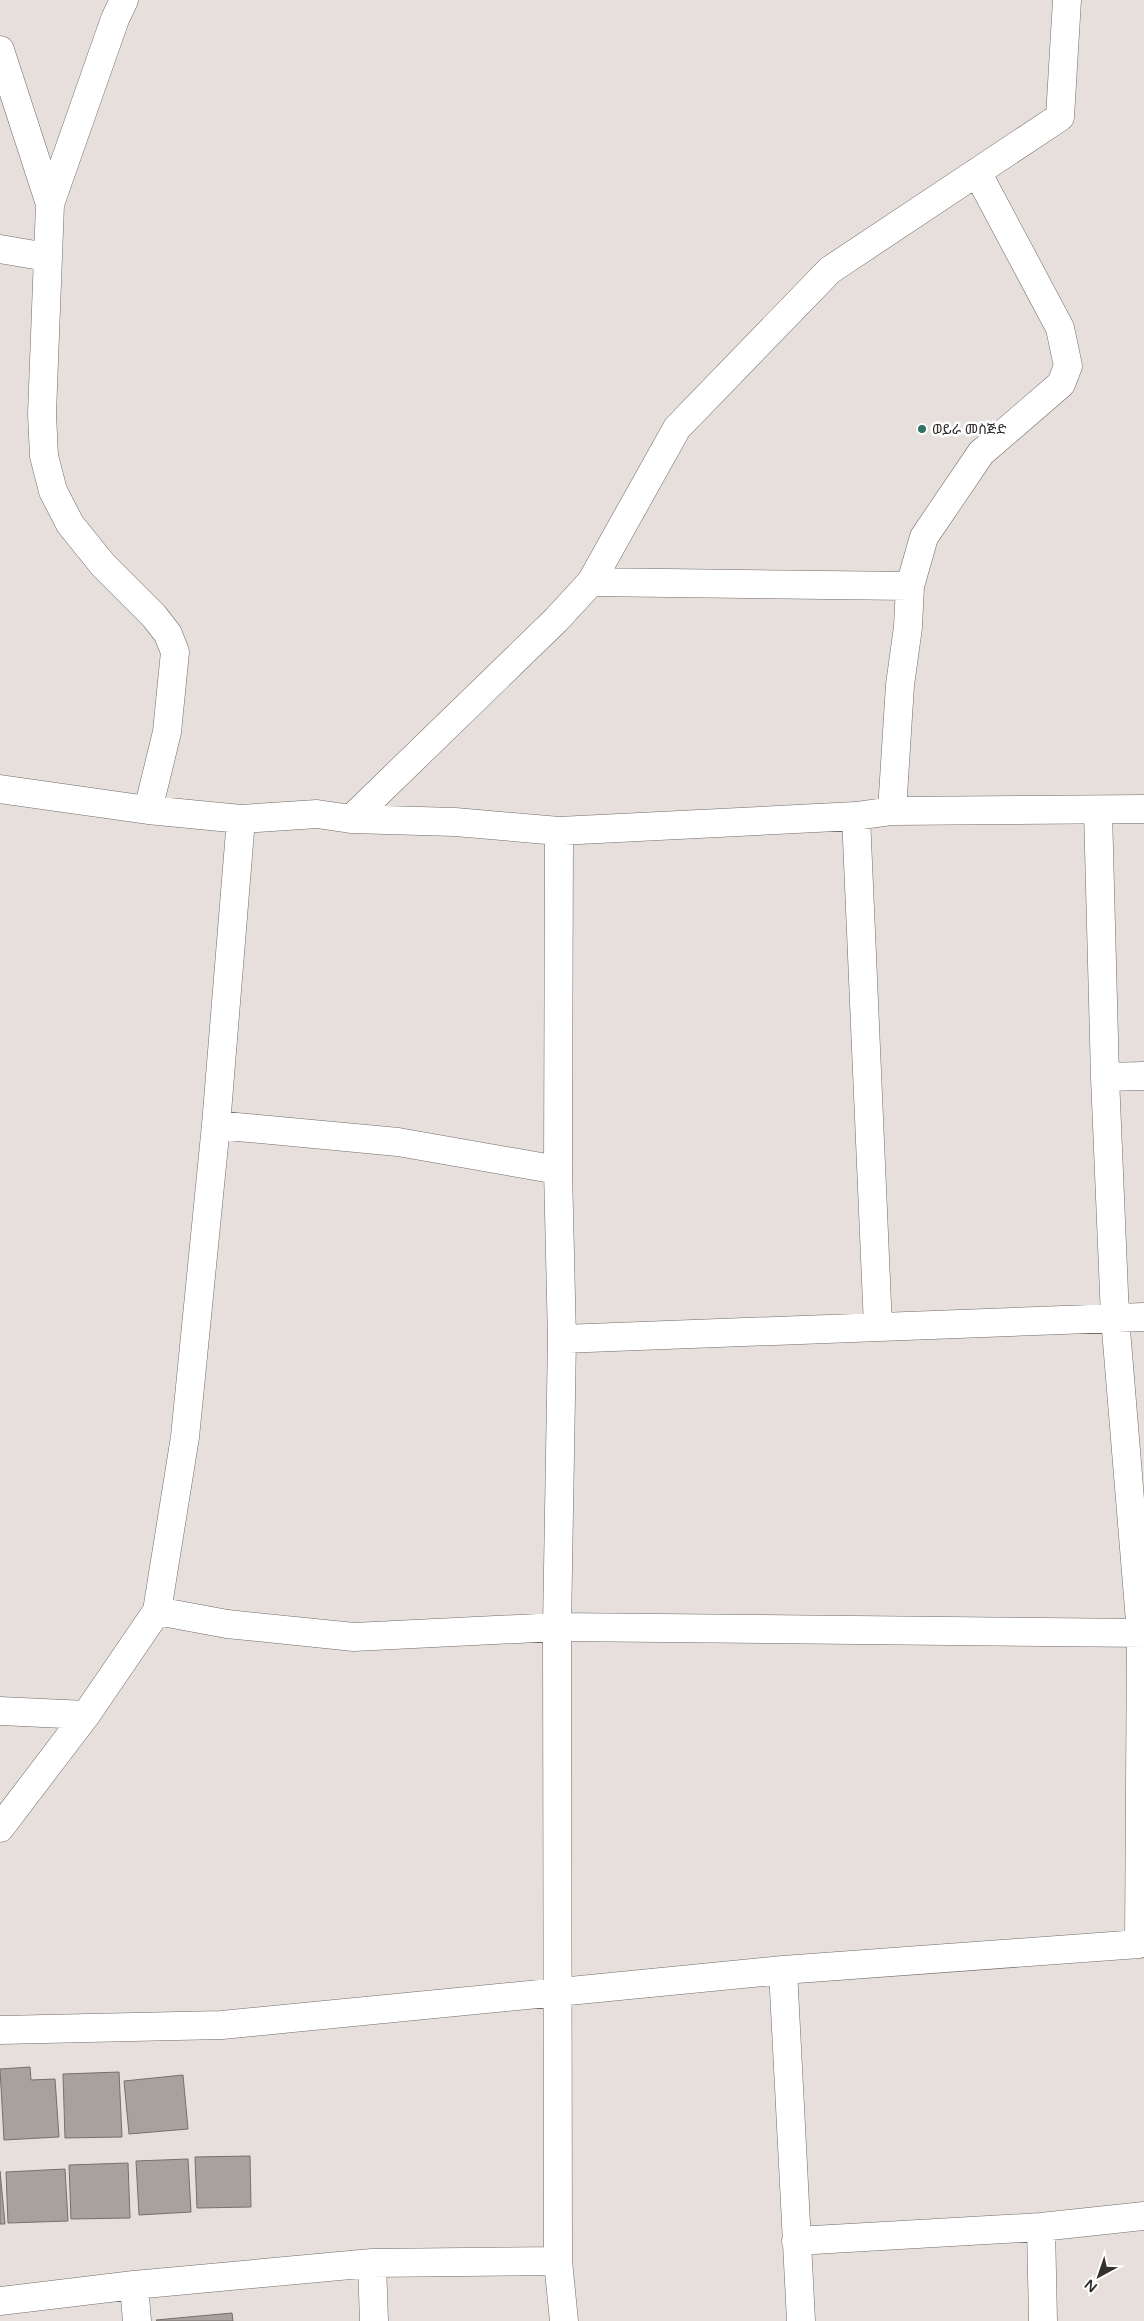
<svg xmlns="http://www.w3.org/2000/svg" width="1144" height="2321" font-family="'Varela Round','Noto Sans Ethiopic',sans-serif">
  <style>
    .building { fill: #a8a19e; stroke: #76706d }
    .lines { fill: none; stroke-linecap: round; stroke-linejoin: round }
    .minor-casing { stroke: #716b67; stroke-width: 29 }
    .minor { stroke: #fff; stroke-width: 28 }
    .poi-dot { fill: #317262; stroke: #fff; stroke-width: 2 }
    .labels { text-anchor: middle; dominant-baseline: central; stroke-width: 5; stroke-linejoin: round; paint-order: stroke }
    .poi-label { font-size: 14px; fill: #33302f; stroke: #fff; text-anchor: start }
  </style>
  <rect width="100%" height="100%" fill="#e6dfdb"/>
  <path class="building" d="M 30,2067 L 31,2080 L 55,2079 L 59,2137 L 4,2140 L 0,2069 Z
    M 119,2072 L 122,2137 L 65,2138 L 63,2074 Z
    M 183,2075 L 188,2129 L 129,2134 L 124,2081 Z
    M 250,2156 L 251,2207 L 197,2208 L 195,2157 Z
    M 188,2159 L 191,2212 L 139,2215 L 136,2161 Z
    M 128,2163 L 130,2218 L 71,2219 L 69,2165 Z
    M 65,2169 L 68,2221 L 8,2223 L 6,2172 Z
    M 0,2171 L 5,2224 L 0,2224 Z
    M 232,2313 L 233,2321 L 157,2321 L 156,2320 Z"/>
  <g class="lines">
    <g class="minor-casing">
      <path id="minor" d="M 124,0 L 115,19 L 50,204 L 42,414 L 44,456 L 53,491 L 70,524 L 103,565 L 154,616 L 168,634 L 175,652 L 167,732 L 148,810
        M 0,50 L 50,204
        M 0,249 L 47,257
        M 591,582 L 910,586
        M 0,789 L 148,810 L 241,819 L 317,814 L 351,819 L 455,822 L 559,831
        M 892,811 L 900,685 L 908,627 L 910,586 L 924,537 L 981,453 L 1061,384 L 1068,366 L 1060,328 L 977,172
        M 856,816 L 878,1327
        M 351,819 L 556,620 L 591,582 L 677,428 L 830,270 L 1060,117 L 1067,0
        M 1105,1077 L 1144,1076
        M 216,1125 L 398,1142 L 558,1170
        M 562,1339 L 1144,1317
        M 157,1611 L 227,1624 L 354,1637 L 557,1627 L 1144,1633
        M 0,1711 L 86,1715
        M 0,1828 L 86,1715 L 157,1611 L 185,1437 L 216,1125 L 241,819
        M 783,1970 L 801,2321
        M 0,2030 L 222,2025 L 783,1970 L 1139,1944 L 1141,1633 L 1115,1317 L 1105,1077 L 1098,811
        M 1041,2227 L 1043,2321
        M 796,2241 L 1041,2227 L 1144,2216
        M 372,2263 L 374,2321
        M 0,2301 L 134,2285
        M 137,2321 L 134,2285 L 372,2263 L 558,2261
        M 564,2321 L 558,2261 L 557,1627 L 562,1339 L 558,1170 L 559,831 L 856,816 L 892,811 L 1144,809"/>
    </g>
    <use href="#minor" class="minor"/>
  </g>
  <circle class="poi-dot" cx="922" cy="429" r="5"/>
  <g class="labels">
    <g class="poi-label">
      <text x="932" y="429">ወይራ መስጅድ</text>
    </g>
  </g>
  <g transform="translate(1099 2276) rotate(220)" stroke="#ffffff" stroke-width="4" paint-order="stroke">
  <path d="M0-4L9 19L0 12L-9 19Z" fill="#33302f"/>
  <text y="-8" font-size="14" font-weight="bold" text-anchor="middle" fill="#33302f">N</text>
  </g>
</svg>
